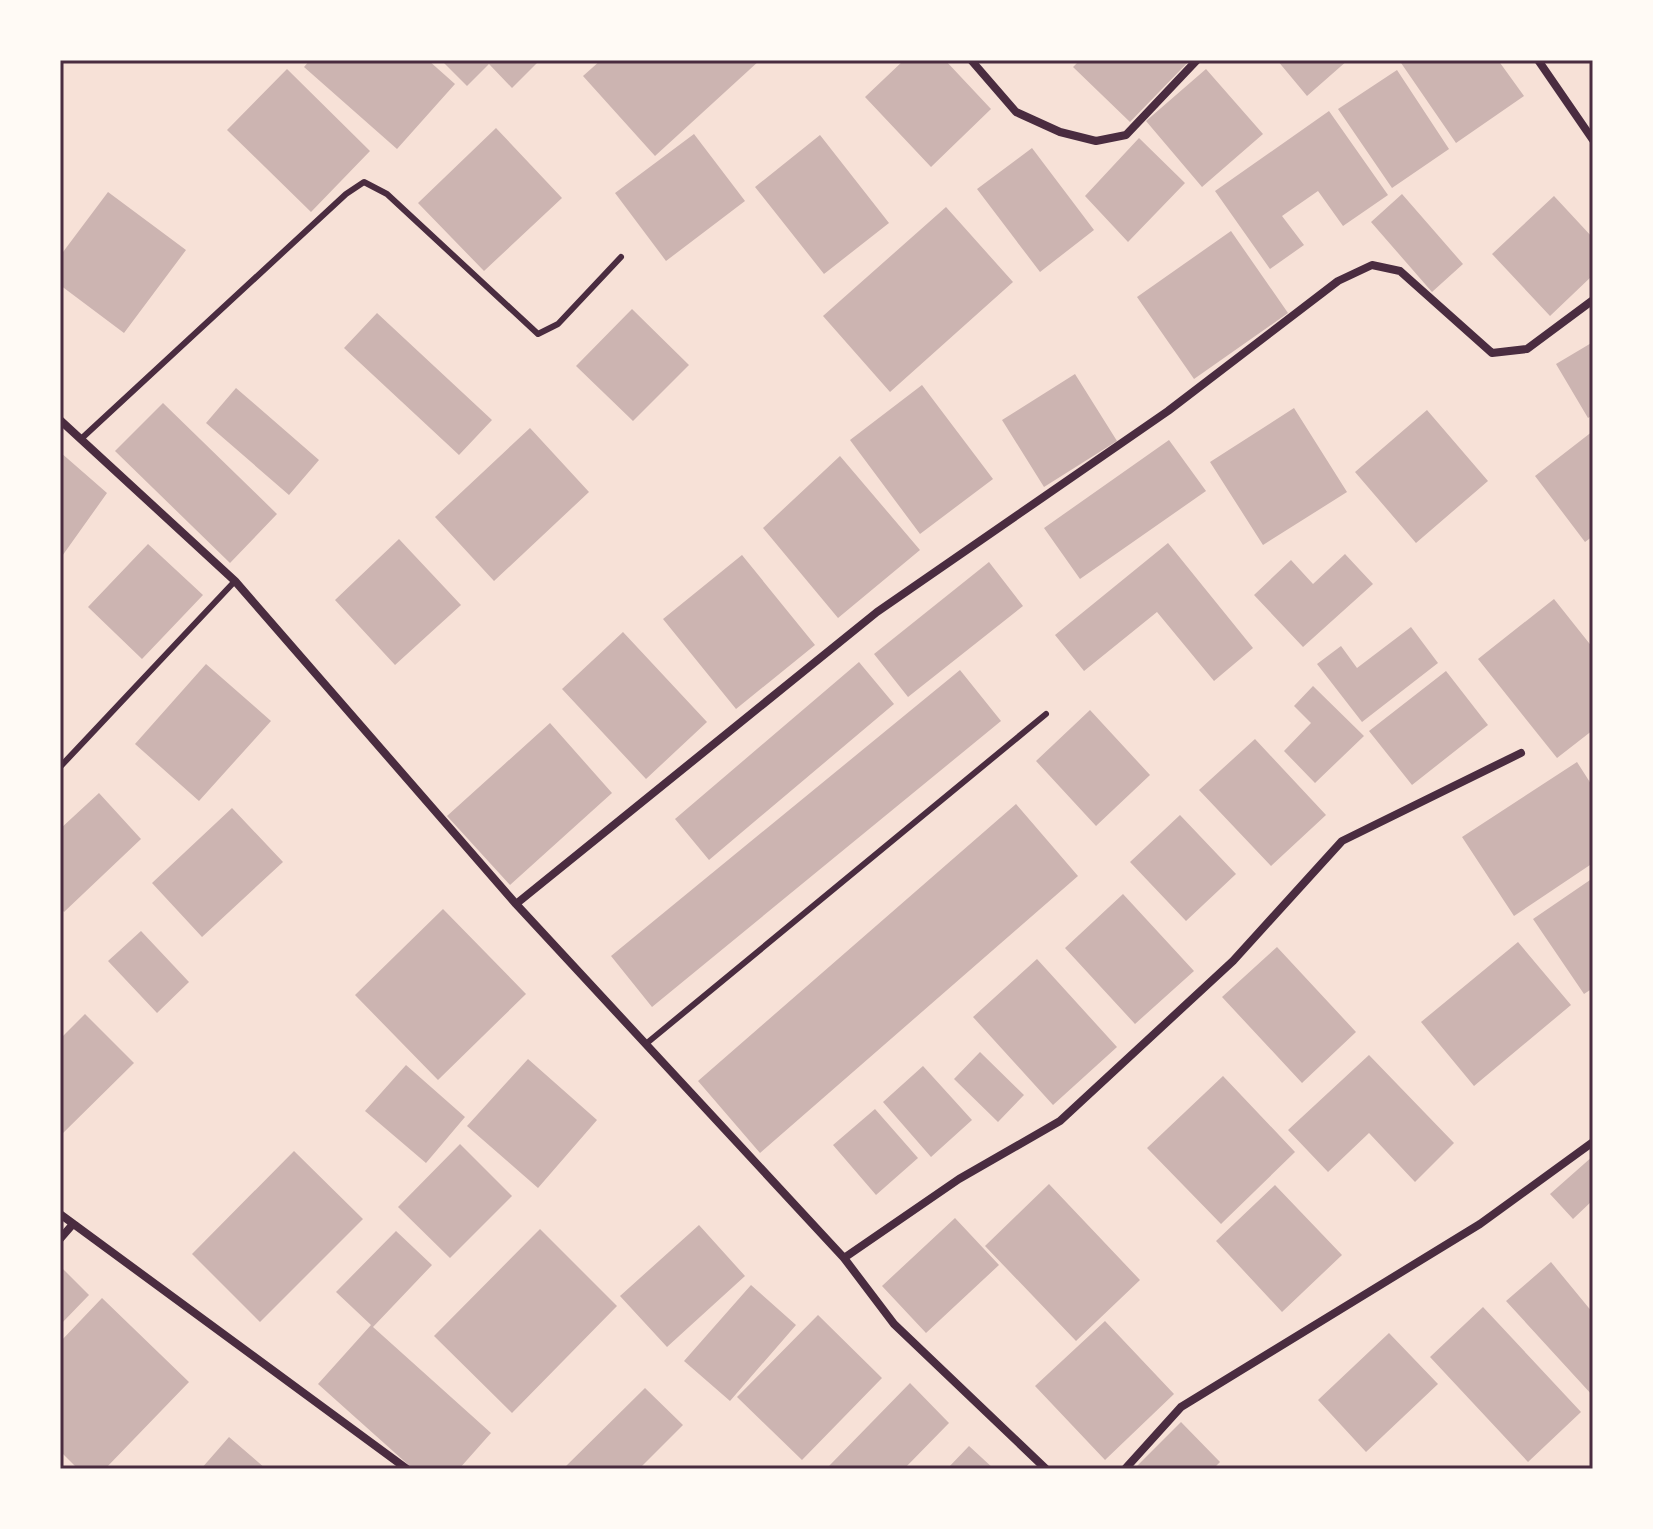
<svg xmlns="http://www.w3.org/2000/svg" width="1653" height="1529" font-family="'Playfair Display',serif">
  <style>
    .building { fill: #ccb4b1 }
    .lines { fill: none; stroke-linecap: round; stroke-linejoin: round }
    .service { stroke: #4a2c40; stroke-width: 6 }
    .minor { stroke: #4a2c40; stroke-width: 8 }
    .neatline { fill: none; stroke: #4a2c40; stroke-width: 3 }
  </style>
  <rect width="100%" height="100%" fill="#f7e1d7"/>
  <path class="building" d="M 310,60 L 428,60 L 455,84 L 397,149 L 304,67 Z
    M 441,60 L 540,60 L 512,88 L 489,64 L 467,86 Z
    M 601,60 L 760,60 L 655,156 L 583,76 Z
    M 904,60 L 945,60 L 991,109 L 931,167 L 865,97 Z
    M 1080,60 L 1190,60 L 1130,122 L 1073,67 Z
    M 1277,60 L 1348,60 L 1307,96 Z
    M 1399,60 L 1498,60 L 1524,96 L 1456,143 Z
    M 287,69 L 370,151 L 311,212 L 227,130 Z
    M 1206,69 L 1263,134 L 1202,187 L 1146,121 Z
    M 1397,70 L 1449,149 L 1392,188 L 1338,109 Z
    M 1329,111 L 1388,195 L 1343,226 L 1318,191 L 1282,216 L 1304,245 L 1270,269 L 1215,191 Z
    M 496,128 L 562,198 L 484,271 L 418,203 Z
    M 694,134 L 745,201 L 666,261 L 615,193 Z
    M 820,135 L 889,223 L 824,274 L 755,187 Z
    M 1139,138 L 1185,183 L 1128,242 L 1085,196 Z
    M 1032,148 L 1094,230 L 1040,272 L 977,189 Z
    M 108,192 L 186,250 L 124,333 L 60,285 L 60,256 Z
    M 1402,194 L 1463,264 L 1432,292 L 1371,222 Z
    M 1554,196 L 1593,238 L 1593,275 L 1550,316 L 1492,254 Z
    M 946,207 L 1013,282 L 890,392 L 823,316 Z
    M 1231,231 L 1288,313 L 1194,379 L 1137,297 Z
    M 632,309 L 689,365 L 633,421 L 576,366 Z
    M 377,313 L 492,420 L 459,455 L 344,348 Z
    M 1593,342 L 1593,415 L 1588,418 L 1556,364 Z
    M 1075,374 L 1117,441 L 1044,487 L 1002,420 Z
    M 922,385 L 993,479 L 920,534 L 850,440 Z
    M 236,388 L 319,460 L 289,495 L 206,423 Z
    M 163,403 L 277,514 L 230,563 L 115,451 Z
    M 1294,408 L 1347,492 L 1263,545 L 1210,462 Z
    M 1427,410 L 1488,481 L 1416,543 L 1355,472 Z
    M 530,428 L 589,492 L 494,581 L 435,517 Z
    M 1593,431 L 1593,536 L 1585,542 L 1535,476 Z
    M 1169,440 L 1206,491 L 1080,579 L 1044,528 Z
    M 60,452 L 107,493 L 60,559 Z
    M 840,456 L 920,550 L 838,618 L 763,528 Z
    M 399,539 L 461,605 L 395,665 L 335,600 Z
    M 1168,543 L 1253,648 L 1214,681 L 1157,612 L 1084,671 L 1055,635 Z
    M 148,544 L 203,595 L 142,659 L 88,607 Z
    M 1345,554 L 1373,584 L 1303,647 L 1254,595 L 1291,560 L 1313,584 Z
    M 742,555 L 815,645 L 736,709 L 663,619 Z
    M 989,562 L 1023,606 L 908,697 L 874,654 Z
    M 1554,599 L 1593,648 L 1593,730 L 1557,758 L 1478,659 Z
    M 1411,627 L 1438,663 L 1362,722 L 1317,664 L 1341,646 L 1357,668 Z
    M 623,632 L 707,722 L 646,779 L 562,689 Z
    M 859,662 L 894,704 L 709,860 L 675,819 Z
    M 206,664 L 271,721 L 199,801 L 135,744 Z
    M 960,670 L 1001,721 L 652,1007 L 611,956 Z
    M 1446,671 L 1488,725 L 1412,785 L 1369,731 Z
    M 1313,686 L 1364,736 L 1315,783 L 1284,751 L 1311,723 L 1294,706 Z
    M 1090,710 L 1150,775 L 1096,826 L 1036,761 Z
    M 550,723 L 612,793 L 510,885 L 447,816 Z
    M 1255,739 L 1326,815 L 1271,866 L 1199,790 Z
    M 1577,762 L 1593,787 L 1593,863 L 1514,916 L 1462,837 Z
    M 99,793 L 141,839 L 64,912 L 60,907 L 60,829 Z
    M 1016,804 L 1078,876 L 760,1153 L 698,1081 Z
    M 232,808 L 283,862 L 202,937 L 152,883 Z
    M 1180,815 L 1236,874 L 1186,921 L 1130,862 Z
    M 1593,878 L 1593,988 L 1584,994 L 1533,919 Z
    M 1123,894 L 1194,971 L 1135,1024 L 1065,948 Z
    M 443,909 L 526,994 L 438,1080 L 355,995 Z
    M 141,931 L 189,982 L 157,1013 L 108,961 Z
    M 1518,942 L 1571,1005 L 1474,1086 L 1421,1022 Z
    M 1277,947 L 1356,1032 L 1302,1083 L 1222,997 Z
    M 1037,959 L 1117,1047 L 1053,1105 L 973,1017 Z
    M 85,1014 L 134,1063 L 60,1136 L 60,1039 Z
    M 980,1052 L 1024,1095 L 998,1122 L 954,1079 Z
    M 1369,1055 L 1454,1143 L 1415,1182 L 1369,1133 L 1328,1172 L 1288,1130 Z
    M 528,1059 L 597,1120 L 538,1188 L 467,1126 Z
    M 406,1065 L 465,1117 L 426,1163 L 365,1111 Z
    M 923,1066 L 972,1120 L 931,1157 L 883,1102 Z
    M 1223,1076 L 1295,1152 L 1221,1224 L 1147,1148 Z
    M 875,1109 L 918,1158 L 876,1195 L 833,1145 Z
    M 460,1144 L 512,1196 L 450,1258 L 398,1207 Z
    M 294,1151 L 363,1219 L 260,1322 L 192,1254 Z
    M 1593,1156 L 1593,1200 L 1573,1219 L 1550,1194 Z
    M 1049,1184 L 1140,1280 L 1076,1341 L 985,1246 Z
    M 1275,1185 L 1342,1255 L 1282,1312 L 1216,1241 Z
    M 955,1218 L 999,1265 L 926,1333 L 882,1286 Z
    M 699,1225 L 745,1276 L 667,1347 L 620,1296 Z
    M 540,1229 L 617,1306 L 512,1413 L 434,1336 Z
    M 396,1231 L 432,1265 L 373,1327 L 491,1433 L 459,1469 L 413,1469 L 318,1384 L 371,1325 L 336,1292 Z
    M 1551,1262 L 1593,1313 L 1593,1396 L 1506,1301 Z
    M 60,1266 L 89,1295 L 60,1325 Z
    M 751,1285 L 796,1325 L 730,1401 L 684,1361 Z
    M 102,1298 L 189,1382 L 105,1469 L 78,1469 L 60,1451 L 60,1342 Z
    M 1483,1307 L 1581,1412 L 1528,1462 L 1430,1357 Z
    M 818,1315 L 882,1378 L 802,1460 L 737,1397 Z
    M 1105,1321 L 1174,1394 L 1105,1460 L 1035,1386 Z
    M 1389,1333 L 1438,1384 L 1366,1452 L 1318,1400 Z
    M 910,1383 L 949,1423 L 904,1469 L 832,1469 L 829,1466 Z
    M 645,1388 L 683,1425 L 639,1469 L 563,1469 Z
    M 1181,1422 L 1220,1462 L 1213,1469 L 1134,1469 Z
    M 229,1437 L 266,1469 L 201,1469 Z
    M 969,1446 L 994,1469 L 947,1469 Z"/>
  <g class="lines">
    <path class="service" d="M 81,439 L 346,194 L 364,182 L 387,194 L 538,334 L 558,324 L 621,257
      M 60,767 L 235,581
      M 647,1043 L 1046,714"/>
    <path class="minor" d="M 971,60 L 1016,112 L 1060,132 L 1096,141 L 1126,135 L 1197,60
      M 1538,60 L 1593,140
      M 60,420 L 235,581 L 516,904 L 844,1258 L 894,1324 L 1046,1469
      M 516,904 L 877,612 L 1168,411 L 1338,281 L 1372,265 L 1400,271 L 1492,353 L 1527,349 L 1593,300
      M 60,1214 L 407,1469
      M 60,1239 L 73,1224
      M 844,1258 L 959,1179 L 1060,1121 L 1233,961 L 1342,841 L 1521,753
      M 1125,1469 L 1181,1407 L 1480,1224 L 1593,1142"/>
  </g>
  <rect width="1653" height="1529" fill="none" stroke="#fffaf5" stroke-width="124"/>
  <rect x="62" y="62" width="1529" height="1405" class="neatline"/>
</svg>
